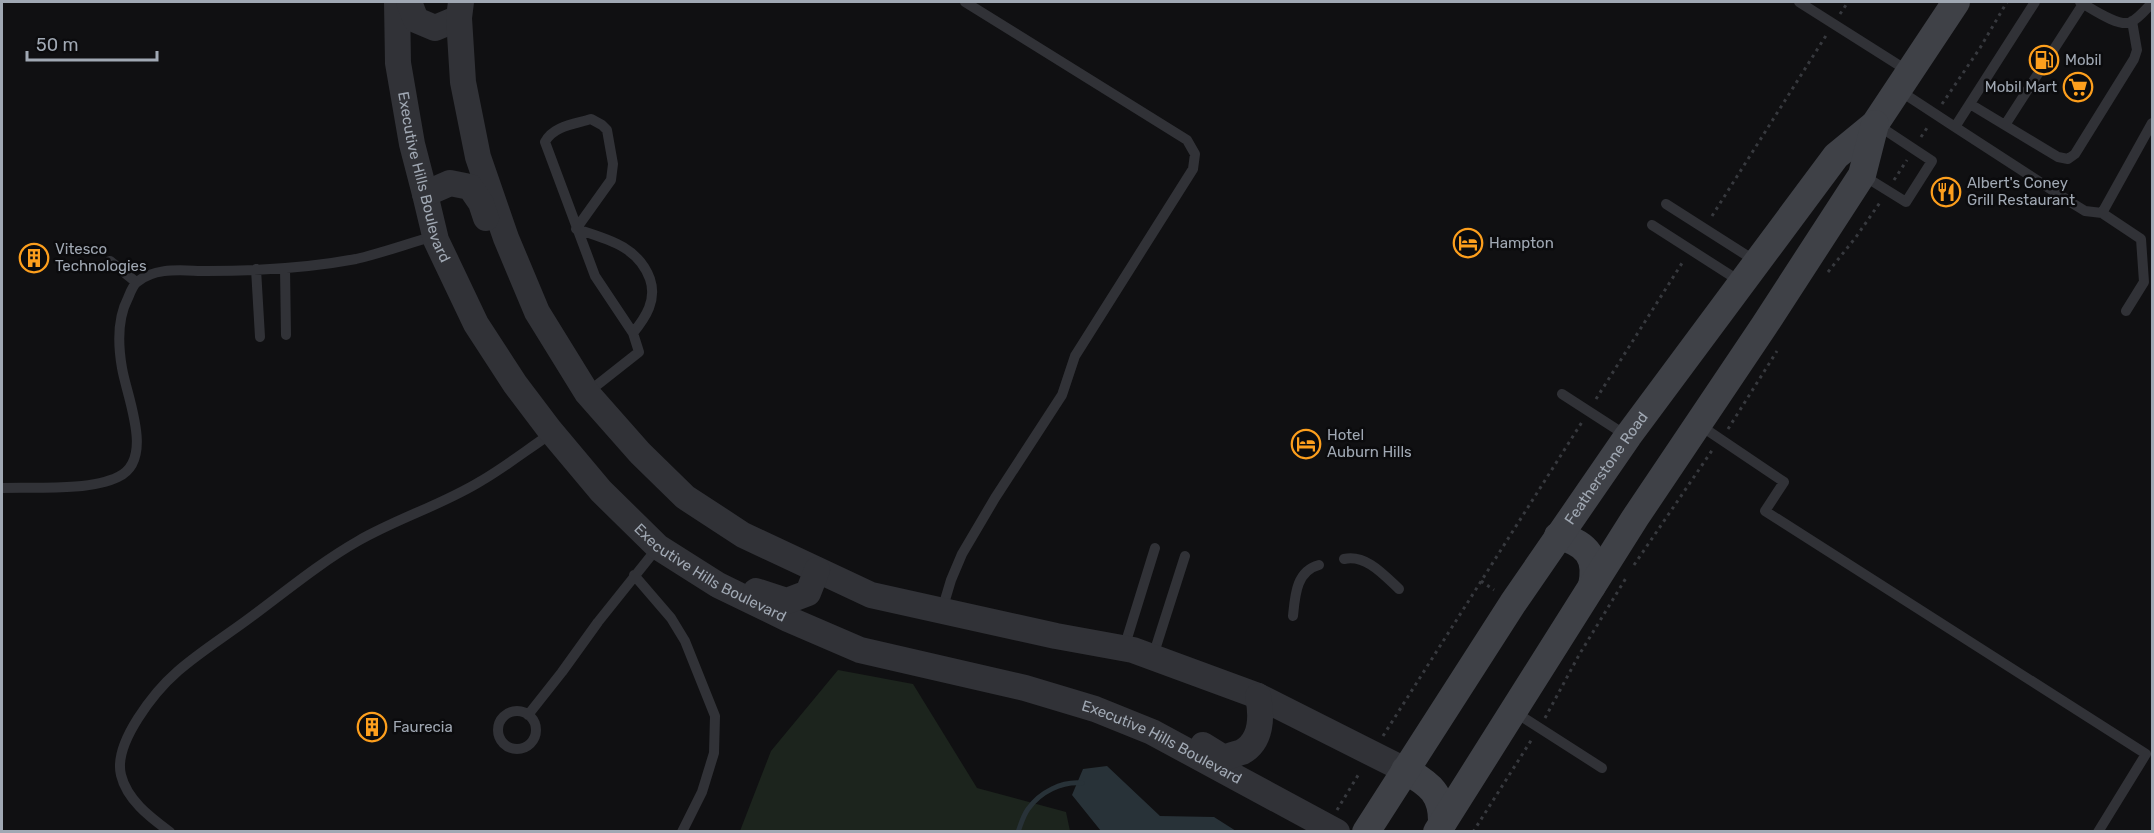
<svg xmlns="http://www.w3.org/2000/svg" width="2154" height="833" font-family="Rubik,sans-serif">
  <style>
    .green { fill: #1c241d }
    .water { fill: #283238 }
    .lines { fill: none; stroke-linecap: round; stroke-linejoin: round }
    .stream { stroke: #283238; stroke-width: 5 }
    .path { stroke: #37393e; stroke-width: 3; stroke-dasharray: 3 4.5; stroke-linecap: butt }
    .service { stroke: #313237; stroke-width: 10 }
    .tertiary { stroke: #313237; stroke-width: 26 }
    .secondary { stroke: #3f4147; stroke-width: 28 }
    .labels { text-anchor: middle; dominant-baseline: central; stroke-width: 5; stroke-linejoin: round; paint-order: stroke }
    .poi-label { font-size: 15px; fill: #a0a8b3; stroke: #0b0b0d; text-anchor: start }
    .street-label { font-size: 15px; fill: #a0a8b3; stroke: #0b0b0d }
  </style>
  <rect width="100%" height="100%" fill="#101012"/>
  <path class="green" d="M 838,670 L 913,684 L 977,788 L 1066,812 L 1070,831 L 740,831 L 771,751 Z"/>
  <path class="water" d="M 1107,766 L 1160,816 L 1214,817 L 1236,831 L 1101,831 L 1072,795 L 1083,769 Z"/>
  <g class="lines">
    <path class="stream" d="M 1018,832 C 1021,824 1023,816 1028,809 C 1040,792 1062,781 1082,783"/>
    <path class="path" d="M 1840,14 L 1848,2
      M 1942,104 L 1980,48 L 2007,2
      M 1921,137 L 1929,125
      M 1894,180 L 1907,160
      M 1712,216 L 1827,34
      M 1828,272 L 1856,237 L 1881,201
      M 1596,399 L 1684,260
      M 1728,429 L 1777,351
      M 1634,565 L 1713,449
      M 1481,581 L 1494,590
      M 1545,718 L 1579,655 L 1626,578
      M 1383,736 L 1582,422
      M 1337,810 L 1360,772
      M 1473,832 L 1532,739"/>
    <path class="service" d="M 1799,2 L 1908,71
      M 2080,2 C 2091,8 2119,28 2131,22 C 2139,18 2146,9 2152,3
      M 1900,91 L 1955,127 L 2035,2
      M 1970,104 L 2058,157 L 2068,159 L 2075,154 L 2134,59 L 2137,50 L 2132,21
      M 2005,125 L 2083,4
      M 1955,127 L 2072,203 L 2085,211 L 2102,213 L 2152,123
      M 1864,176 L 1906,202 L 1932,161 L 1876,124
      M 1666,204 L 1757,262
      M 2102,213 L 2141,239 L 2144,282 L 2126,311
      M 1652,225 L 1741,282
      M 110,261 L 136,282
      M 285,268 L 286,335
      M 256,269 L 260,337
      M 587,393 L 639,352 L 633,333 L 595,276 L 545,142 C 553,126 575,124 591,119 L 602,125 L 607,130 L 613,164 L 611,180 L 576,229 C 607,239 638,246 650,279 C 657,300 646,317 633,333
      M 1562,394 L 1627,436
      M 1698,424 L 1784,482 L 1765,511 L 2146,754 L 2098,832
      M 2,488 C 34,487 90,491 118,477 C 155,460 127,398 122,368 C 118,345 117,319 128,298 C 130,293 133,285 137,282 C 157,266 184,271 207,271 C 257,271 308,268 356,259 C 382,253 409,243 435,236
      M 1344,559 C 1366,554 1384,575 1399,589
      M 634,575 L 671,618 L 685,641 L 715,716 L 714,753 L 702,792 L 682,832
      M 942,610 L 951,580 L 962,554 L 995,498 L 1062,395 L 1075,356 L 1193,169 L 1195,154 L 1187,140 L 965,2
      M 1293,616 C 1295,596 1296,571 1319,565
      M 1124,648 L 1155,548
      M 1153,656 L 1185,556
      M 1513,711 L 1602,768
      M498 730a19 19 0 1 1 38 0a19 19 0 1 1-38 0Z
      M 528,715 L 562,672 L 598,622 L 658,547
      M 170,832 C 150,817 127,800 121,775 C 113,743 155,691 178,671 C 201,651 227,635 251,617 C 286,591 321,562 358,541 C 398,518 442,505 481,481 C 505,467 528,449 552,433"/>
    <g class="tertiary">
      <path id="s1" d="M 397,2 L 398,63 L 412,144 L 425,194 L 436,240 L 476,324 L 515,384 L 549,429 L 601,491 L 658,547 L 718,585 L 788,619 L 860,650 L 1025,688 L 1095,709 L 1152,732 L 1337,832"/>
      <path d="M 409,2 L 416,20 L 435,28 L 459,18"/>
      <path d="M 461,2 L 459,18 L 463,82 L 478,157 L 506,238 L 537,312 L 587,393 L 640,453 L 685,497 L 743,535 L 871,595 L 1056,636 L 1133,650 L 1258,696 L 1405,770"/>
      <path d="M 425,194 L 450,183 L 470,187 L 481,203 L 486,218"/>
      <path d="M 756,591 L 787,601 L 808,593 L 817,570"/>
      <path d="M 1203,745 L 1224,758 C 1229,756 1236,754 1242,752 C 1262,741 1262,716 1258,696"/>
    </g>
    <g class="secondary">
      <path d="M 1558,536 C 1587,543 1598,557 1592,586"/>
      <path d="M 1405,770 C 1430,784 1443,794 1442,824"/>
      <path id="s2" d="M 1366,832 L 1513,603 L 1628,436 L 1836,156 L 1875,124 L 1956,2"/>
      <path d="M 1437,832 L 1635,518 L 1764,326 L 1862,175 L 1875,124"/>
    </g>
  </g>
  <defs>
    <g id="fuel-ring" transform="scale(1.5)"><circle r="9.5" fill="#0b0b0d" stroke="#fd9f1d" stroke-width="1.5"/><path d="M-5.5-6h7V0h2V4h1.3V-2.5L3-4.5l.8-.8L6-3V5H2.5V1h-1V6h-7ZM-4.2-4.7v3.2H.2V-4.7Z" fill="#fd9f1d"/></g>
    <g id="supermarket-ring" transform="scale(1.5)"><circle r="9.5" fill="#0b0b0d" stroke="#fd9f1d" stroke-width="1.5"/><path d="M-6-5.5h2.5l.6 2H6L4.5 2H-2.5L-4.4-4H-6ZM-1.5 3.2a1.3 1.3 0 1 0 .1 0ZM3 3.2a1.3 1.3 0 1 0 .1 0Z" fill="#fd9f1d"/></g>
    <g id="restaurant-ring" transform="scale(1.5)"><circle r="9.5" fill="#0b0b0d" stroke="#fd9f1d" stroke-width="1.5"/><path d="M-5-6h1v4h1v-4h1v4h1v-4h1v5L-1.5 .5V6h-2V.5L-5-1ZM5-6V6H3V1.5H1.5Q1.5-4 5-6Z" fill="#fd9f1d"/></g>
    <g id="hotel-ring" transform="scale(1.5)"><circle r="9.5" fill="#0b0b0d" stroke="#fd9f1d" stroke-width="1.5"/><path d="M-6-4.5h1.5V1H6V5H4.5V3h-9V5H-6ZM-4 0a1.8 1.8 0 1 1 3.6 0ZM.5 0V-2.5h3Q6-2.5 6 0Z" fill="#fd9f1d"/></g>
    <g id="building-ring" transform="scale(1.5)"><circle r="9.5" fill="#0b0b0d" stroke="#fd9f1d" stroke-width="1.5"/><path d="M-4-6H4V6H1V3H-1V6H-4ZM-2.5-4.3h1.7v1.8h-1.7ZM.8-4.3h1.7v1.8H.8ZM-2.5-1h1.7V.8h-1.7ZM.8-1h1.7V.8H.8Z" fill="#fd9f1d"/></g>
  </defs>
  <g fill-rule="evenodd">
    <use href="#fuel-ring" x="2044" y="60"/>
    <use href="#supermarket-ring" x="2078" y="87"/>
    <use href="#restaurant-ring" x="1946" y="192"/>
    <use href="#hotel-ring" x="1468" y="243"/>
    <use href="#building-ring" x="34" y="258"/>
    <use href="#hotel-ring" x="1306" y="444"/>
    <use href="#building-ring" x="372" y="727"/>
  </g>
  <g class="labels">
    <g class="poi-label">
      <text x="2065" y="60">Mobil</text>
      <text x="2057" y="87" text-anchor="end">Mobil Mart</text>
      <text x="1967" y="183">Albert's Coney<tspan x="1967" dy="17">Grill Restaurant</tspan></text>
      <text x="1489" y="243">Hampton</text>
      <text x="55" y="249">Vitesco<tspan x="55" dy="17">Technologies</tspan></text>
      <text x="1327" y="435">Hotel<tspan x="1327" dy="17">Auburn Hills</tspan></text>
      <text x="393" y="727">Faurecia</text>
    </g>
    <g class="street-label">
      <text stroke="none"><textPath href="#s1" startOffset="178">Executive Hills Boulevard</textPath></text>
      <text stroke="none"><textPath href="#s2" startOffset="436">Featherstone Road</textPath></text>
      <text stroke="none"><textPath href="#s1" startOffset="682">Executive Hills Boulevard</textPath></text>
      <text stroke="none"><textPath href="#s1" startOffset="1168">Executive Hills Boulevard</textPath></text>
    </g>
  </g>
  <rect width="2154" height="833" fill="none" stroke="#a0a8b3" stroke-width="6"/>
  <path d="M27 51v9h130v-9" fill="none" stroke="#a0a8b3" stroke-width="3"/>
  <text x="36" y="51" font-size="18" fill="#a0a8b3" stroke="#0b0b0d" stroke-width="4.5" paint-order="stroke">50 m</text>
</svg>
